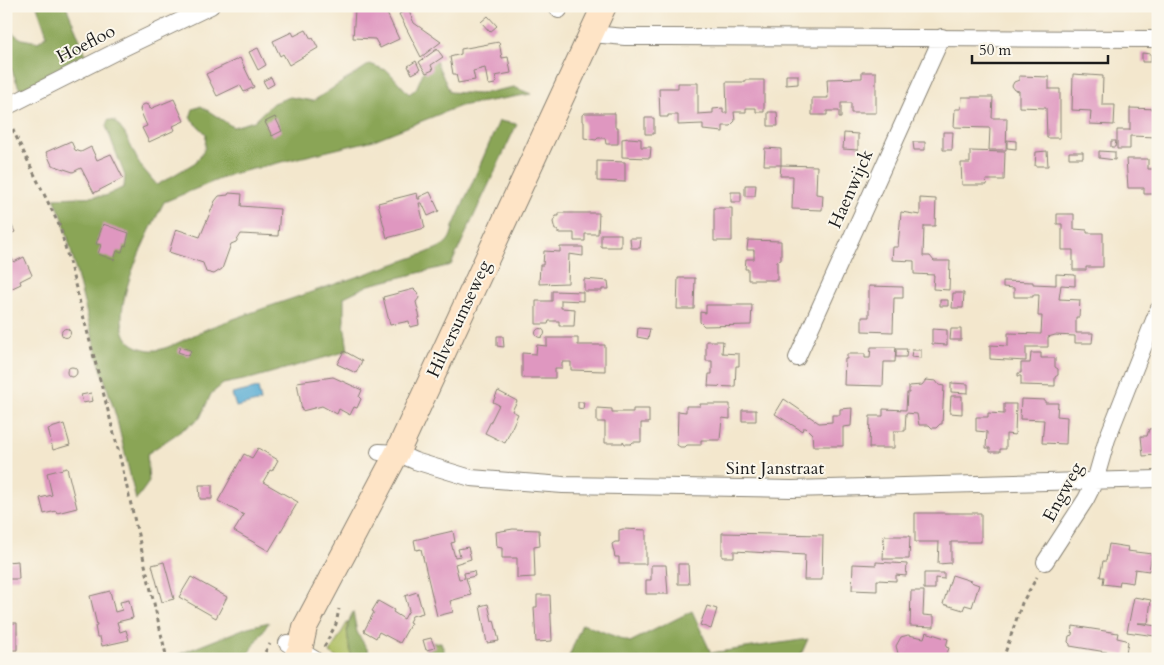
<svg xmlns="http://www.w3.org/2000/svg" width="1164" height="665" font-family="Cardo,serif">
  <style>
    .green { fill: #adbe61; stroke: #646d3e }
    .forest { fill: #8aa557; stroke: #53603a }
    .water { fill: #57abd3; stroke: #3a6478 }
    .building { fill: #df97c0 }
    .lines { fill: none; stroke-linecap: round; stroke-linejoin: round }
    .street-casing { stroke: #888274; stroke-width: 18 }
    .secondary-casing { stroke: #888274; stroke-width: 26 }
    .path { stroke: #888274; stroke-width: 3; stroke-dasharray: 4 4; stroke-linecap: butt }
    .street { stroke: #fff; stroke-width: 16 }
    .secondary { stroke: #fee4c6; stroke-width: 24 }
    .labels { text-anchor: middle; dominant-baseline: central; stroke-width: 4; stroke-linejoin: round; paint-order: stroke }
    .street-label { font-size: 18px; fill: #1c1c1c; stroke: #fbf7ec }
  </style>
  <rect width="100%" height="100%" fill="#fbf7ec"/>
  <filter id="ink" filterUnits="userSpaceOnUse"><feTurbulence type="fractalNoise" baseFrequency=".02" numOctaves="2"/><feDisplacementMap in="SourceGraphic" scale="10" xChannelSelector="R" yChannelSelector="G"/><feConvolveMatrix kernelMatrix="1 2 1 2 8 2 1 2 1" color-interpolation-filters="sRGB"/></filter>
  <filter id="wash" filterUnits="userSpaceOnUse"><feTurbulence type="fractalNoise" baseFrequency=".0096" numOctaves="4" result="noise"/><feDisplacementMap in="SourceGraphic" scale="20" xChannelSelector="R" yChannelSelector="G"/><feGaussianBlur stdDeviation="1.12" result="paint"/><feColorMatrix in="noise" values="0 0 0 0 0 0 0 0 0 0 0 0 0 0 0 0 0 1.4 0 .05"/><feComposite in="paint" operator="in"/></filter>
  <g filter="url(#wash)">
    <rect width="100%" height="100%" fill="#f3e7cd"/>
    <path class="green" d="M 348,621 L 347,631 L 352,659 L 339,659 L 330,653 Z"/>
    <path class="forest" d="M 37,6 L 66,6 L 87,57 L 20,90 L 6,56 L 6,29 L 22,39 L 38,42 L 47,35 Z
      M 435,59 L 450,92 L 479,94 L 514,87 L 531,94 L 460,106 L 374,140 L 232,174 L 164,202 C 150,230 106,311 128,340 C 134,347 147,351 156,350 C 167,350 199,332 211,327 C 282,301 355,278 426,253 C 442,246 450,245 453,227 L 499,121 L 517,124 L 451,265 L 369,285 L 344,297 L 344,323 L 348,351 L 253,378 L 223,384 L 211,394 L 200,418 L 147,454 L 149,482 L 136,500 L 116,416 L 98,359 L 63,219 L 54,198 L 105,196 L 124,187 L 125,176 L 106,126 L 108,120 L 115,121 L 125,134 L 140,165 L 157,185 L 196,162 L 205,148 L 206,134 L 190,118 L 193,109 L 201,106 L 233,127 L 254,121 L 273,103 L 290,97 L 313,101 L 370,64 L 388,71 L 409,94 L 416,89 L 425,68 Z
      M 692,611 L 711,653 L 808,639 L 799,659 L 568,659 L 582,624 L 630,642 Z
      M 353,612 L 357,632 L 373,659 L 352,659 C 348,642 344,627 353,612 Z
      M 269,622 L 245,659 L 167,659 L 248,627 Z
      M 441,642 L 447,659 L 427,659 L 425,643 Z"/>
    <path class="water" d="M 258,388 L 261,401 L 236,407 L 232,394 Z"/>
    <g id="blocks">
      <path class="building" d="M 353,6 L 375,6 L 377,10 L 384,7 L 399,39 L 380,48 L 375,39 L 353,38 L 355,10 Z
        M 396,6 L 404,6 L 406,10 L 400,13 Z
        M 408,9 L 414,23 L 441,42 L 421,57 L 399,14 Z
        M 488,16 L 497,26 L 490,32 L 481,22 Z
        M 306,30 L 311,39 L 313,38 L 318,48 L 289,65 L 283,54 L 280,56 L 273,41 L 292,32 L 294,36 Z
        M 499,42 L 502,58 L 508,57 L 511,73 L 495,76 L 497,82 L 495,84 L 490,85 L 488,84 L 485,68 L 473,71 L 475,80 L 458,83 L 456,74 L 453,74 L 450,57 L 461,54 L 461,49 Z
        M 258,48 L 266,65 L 258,70 L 249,52 Z
        M 437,49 L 443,57 L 431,65 L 433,70 L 426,73 L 419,62 Z
        M 1142,53 L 1151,54 L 1151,62 L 1142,62 Z
        M 240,58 L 254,87 L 244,92 L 240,85 L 217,96 L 206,74 Z
        M 416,61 L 420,70 L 412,74 L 408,66 Z
        M 862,72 L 876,72 L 876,113 L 851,113 L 851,103 L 841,103 L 841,118 L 839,118 L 839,111 L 827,111 L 827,115 L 812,115 L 812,98 L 828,98 L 827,79 L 862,78 Z
        M 1073,74 L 1103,76 L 1102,105 L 1115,105 L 1114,125 L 1090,124 L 1091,111 L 1072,110 Z
        M 786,75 L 798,75 L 798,84 L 786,85 Z
        M 1019,76 L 1049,77 L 1049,89 L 1060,89 L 1060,138 L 1047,138 L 1046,108 L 1019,107 L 1019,91 L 1015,90 L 1012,86 L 1014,82 L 1019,80 Z
        M 271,77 L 274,84 L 267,88 L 263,81 Z
        M 745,80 L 764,80 L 764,112 L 756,112 L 756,108 L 746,108 L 746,112 L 734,112 L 735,121 L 730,126 L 723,126 L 723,132 L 703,130 L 703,124 L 678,125 L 678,115 L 668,115 L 668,117 L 660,117 L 659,88 L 678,88 L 678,83 L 698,83 L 698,114 L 713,113 L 713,109 L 723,108 L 723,113 L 727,113 L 726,82 L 745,82 Z
        M 962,97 L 993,97 L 992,118 L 1007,118 L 1006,150 L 989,150 L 990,128 L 954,127 L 955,109 L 961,109 Z
        M 174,99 L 184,121 L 173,126 L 175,130 L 149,142 L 142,128 L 147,126 L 140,110 L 141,106 L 145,104 L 149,105 L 150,109 Z
        M 1130,108 L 1158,109 L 1158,137 L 1130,136 L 1130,149 L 1117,149 L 1117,130 L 1130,130 Z
        M 768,112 L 777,112 L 778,126 L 768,126 Z
        M 585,113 L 615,113 L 615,127 L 618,127 L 618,144 L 606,144 L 605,138 L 598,138 L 596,140 L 584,138 L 584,122 L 582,121 L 582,115 Z
        M 275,117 L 282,131 L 272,136 L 265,122 Z
        M 645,118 L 654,118 L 654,134 L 645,134 Z
        M 943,132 L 953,132 L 952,150 L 943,150 Z
        M 844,133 L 858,134 L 858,150 L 843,149 Z
        M 629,138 L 641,139 L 641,147 L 651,147 L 650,158 L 622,157 L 622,139 Z
        M 1007,140 L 1016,141 L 1016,149 L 1007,148 Z
        M 71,141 L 75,150 L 81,152 L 91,147 L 97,160 L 111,154 L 123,178 L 94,193 L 81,168 L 73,172 L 52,165 L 46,152 Z
        M 1111,141 L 1116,141 L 1115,147 L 1111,147 Z
        M 913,142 L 925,142 L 925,150 L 914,150 Z
        M 765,148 L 781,149 L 781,165 L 764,165 Z
        M 970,151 L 1005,152 L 1004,180 L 986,180 L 987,185 L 962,185 L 961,163 L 970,163 Z
        M 1047,151 L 1048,166 L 1035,166 L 1036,152 Z
        M 1099,151 L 1115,152 L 1115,160 L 1099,158 Z
        M 1069,152 L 1083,152 L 1083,158 L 1069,158 Z
        M 1126,159 L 1148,159 L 1148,169 L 1156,169 L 1156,194 L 1144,194 L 1144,188 L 1128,188 Z
        M 597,161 L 625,162 L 625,182 L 597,181 Z
        M 781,165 L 817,166 L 816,194 L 823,195 L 822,210 L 792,209 L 793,176 L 780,176 Z
        M 745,185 L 756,185 L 755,196 L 745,196 Z
        M 430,192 L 439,211 L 428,216 L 422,203 L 419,203 L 425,228 L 387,238 L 378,203 L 417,193 L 418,199 L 420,199 L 419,197 Z
        M 731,192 L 741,192 L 741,202 L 731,202 Z
        M 229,193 L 242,194 L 241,206 L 280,209 L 278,236 L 241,234 L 236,242 L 231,244 L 222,269 L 214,274 L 206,272 L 203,263 L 169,252 L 176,229 L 200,237 L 215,201 L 219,196 L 228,195 Z
        M 920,198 L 936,199 L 935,226 L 924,226 L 923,256 L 930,256 L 934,261 L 950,261 L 949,290 L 933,289 L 934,275 L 914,274 L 914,261 L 892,260 L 893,247 L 898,247 L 901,212 L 920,215 Z
        M 6,206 L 11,216 L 8,218 L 15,232 L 6,236 Z
        M 714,208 L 732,208 L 732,241 L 714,241 Z
        M 559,213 L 599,213 L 598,234 L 585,234 L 585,241 L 574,241 L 574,233 L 558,233 L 558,230 L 555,230 L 553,222 L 556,216 L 559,216 Z
        M 1057,214 L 1074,214 L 1074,229 L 1087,230 L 1087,233 L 1103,233 L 1103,267 L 1086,267 L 1086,270 L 1073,270 L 1073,250 L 1062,250 L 1062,224 L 1057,224 Z
        M 103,224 L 129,233 L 126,246 L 124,245 L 122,252 L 117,251 L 114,260 L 98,254 L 101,245 L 96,244 Z
        M 601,234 L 621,234 L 621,247 L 601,247 Z
        M 630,238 L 641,238 L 640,248 L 631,248 Z
        M 748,240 L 781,241 L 781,260 L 777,261 L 777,280 L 748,280 L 748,269 L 745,269 L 746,259 L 754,259 L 754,250 L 747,250 Z
        M 560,247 L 583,247 L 583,256 L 569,254 L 568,283 L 539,284 L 540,265 L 543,265 L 544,251 L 560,252 Z
        M 11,257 L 14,262 L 24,257 L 32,275 L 20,281 L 21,284 L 8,290 L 6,286 L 6,259 Z
        M 1056,274 L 1075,275 L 1075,286 L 1061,285 L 1059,299 L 1080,300 L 1079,317 L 1076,317 L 1076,333 L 1093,333 L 1092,343 L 1075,343 L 1075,336 L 1055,335 L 1048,337 L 1048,347 L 1026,347 L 1026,361 L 990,359 L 990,345 L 1008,346 L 1008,333 L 1041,334 L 1042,316 L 1038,316 L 1039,295 L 1033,295 L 1033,297 L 1014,297 L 1014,288 L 1003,287 L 1003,281 L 1033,282 L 1033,284 L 1056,285 Z
        M 678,278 L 695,278 L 694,309 L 677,309 Z
        M 584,279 L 608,281 L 609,289 L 602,289 L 602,291 L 584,291 Z
        M 869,286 L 903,287 L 903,298 L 894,298 L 893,332 L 862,331 L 862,317 L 869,317 Z
        M 414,289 L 417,292 L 419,298 L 416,302 L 420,318 L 418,318 L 419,325 L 410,327 L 409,321 L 390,325 L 383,297 Z
        M 552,291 L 583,292 L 583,301 L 561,300 L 561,308 L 575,309 L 574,326 L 559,326 L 559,321 L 549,321 L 548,324 L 536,324 L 536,301 L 552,301 Z
        M 953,293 L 964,293 L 963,308 L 952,308 Z
        M 940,300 L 948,300 L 948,306 L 940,306 Z
        M 706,305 L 752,305 L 751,325 L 704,326 L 700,322 L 700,312 L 706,313 Z
        M 638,328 L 650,329 L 648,339 L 637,337 Z
        M535.5 333a4.5 4.5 0 1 1 9 0a4.5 4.5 0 1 1-9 0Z
        M61.5 333a4.5 4.5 0 1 1 9 0a4.5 4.5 0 1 1-9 0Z
        M 932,329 L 947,330 L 947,345 L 932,344 Z
        M 951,329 L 961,329 L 961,340 L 950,340 Z
        M 497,336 L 503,336 L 504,347 L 497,346 Z
        M 547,338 L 578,338 L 578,345 L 605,345 L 605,371 L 571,370 L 571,362 L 562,362 L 562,368 L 555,368 L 555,378 L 522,378 L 522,353 L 536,354 L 537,345 L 547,346 Z
        M 706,341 L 723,341 L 722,353 L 739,354 L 739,366 L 736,366 L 735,387 L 708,386 L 709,374 L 712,374 L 712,361 L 706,361 Z
        M 180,347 L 191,350 L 189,356 L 178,352 Z
        M 871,347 L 896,347 L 895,362 L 884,362 L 883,386 L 844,385 L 845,359 L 847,359 L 847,354 L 865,354 L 865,358 L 870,358 Z
        M 896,349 L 907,349 L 906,357 L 896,357 Z
        M 912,350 L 921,350 L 921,358 L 911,357 Z
        M 344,351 L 362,361 L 356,373 L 337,364 Z
        M 1031,353 L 1041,353 L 1041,358 L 1055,358 L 1055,367 L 1058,369 L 1058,375 L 1055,377 L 1055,386 L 1021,385 L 1021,376 L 1018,376 L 1018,373 L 1021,373 L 1021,363 L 1030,363 Z
        M67 372a5 5 0 1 1 10 0a5 5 0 1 1-10 0Z
        M 333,377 L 362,390 L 359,397 L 361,399 L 357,408 L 354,407 L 350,415 L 339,409 L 337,414 L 322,406 L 302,411 L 297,382 Z
        M 926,380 L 936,381 L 939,385 L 944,386 L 942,424 L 940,424 L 936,428 L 932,428 L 929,425 L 919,425 L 917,414 L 906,413 L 905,431 L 894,431 L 894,448 L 869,448 L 870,416 L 883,416 L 883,409 L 906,410 L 907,393 L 909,393 L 909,386 L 922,385 Z
        M 951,383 L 968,384 L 968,393 L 951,392 Z
        M 498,391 L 517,401 L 512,411 L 518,414 L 505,443 L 485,433 L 499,405 L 493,402 Z
        M 91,393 L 93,401 L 83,403 L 81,395 Z
        M 951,396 L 962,396 L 962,414 L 950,413 Z
        M 784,399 L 819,423 L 832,422 L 832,415 L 840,415 L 840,409 L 852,408 L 851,426 L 843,427 L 843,446 L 813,446 L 812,434 L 806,428 L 803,428 L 802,431 L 775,414 Z
        M 1021,399 L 1045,400 L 1045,403 L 1058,403 L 1057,416 L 1067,417 L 1066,444 L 1042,443 L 1044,420 L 1020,419 Z
        M 578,402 L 584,402 L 583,409 L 578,408 Z
        M 700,404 L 730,404 L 730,419 L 722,418 L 720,440 L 701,440 L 701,445 L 687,445 L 685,447 L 680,447 L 677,445 L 678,411 L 686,412 L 686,406 L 700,406 Z
        M 1004,404 L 1016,404 L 1015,435 L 1006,434 L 1006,449 L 1000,449 L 1000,452 L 990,452 L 990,448 L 986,448 L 987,432 L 976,431 L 976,417 L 988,417 L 988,413 L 1004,414 Z
        M 597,408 L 612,409 L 612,412 L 633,412 L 633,409 L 649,409 L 649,423 L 641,423 L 641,442 L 633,442 L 631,444 L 625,444 L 623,441 L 623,443 L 605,443 L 605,422 L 597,422 Z
        M 742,410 L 756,410 L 756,421 L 742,421 Z
        M 64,424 L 70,445 L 53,450 L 48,429 Z
        M 1158,428 L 1158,455 L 1143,456 L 1141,436 L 1147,436 L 1149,429 Z
        M 258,448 L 278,460 L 272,471 L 270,470 L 263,482 L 298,502 L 269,551 L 234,531 L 244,515 L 218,501 L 244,454 L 252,458 Z
        M 67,468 L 77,508 L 57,513 L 56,511 L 44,514 L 40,498 L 52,495 L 47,473 Z
        M 199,485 L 212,485 L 212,499 L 200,499 Z
        M 915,513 L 981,513 L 981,542 L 951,542 L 951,563 L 938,564 L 939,542 L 915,542 Z
        M 513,529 L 539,530 L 540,546 L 534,547 L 535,577 L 517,578 L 517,558 L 502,558 L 502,548 L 497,547 L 496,532 Z
        M 623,529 L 646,530 L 646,564 L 619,564 L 619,557 L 615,557 L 612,544 L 615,542 L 619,542 L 619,530 Z
        M 453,531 L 455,542 L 451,543 L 455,557 L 460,556 L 458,549 L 468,547 L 471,559 L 455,564 L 459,579 L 465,578 L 464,573 L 474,571 L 475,576 L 466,578 L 471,595 L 450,601 L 453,612 L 437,616 L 421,549 L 416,550 L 414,540 Z
        M 722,533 L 823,535 L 822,580 L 804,580 L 805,555 L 734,551 L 734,557 L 722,557 Z
        M 884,536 L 910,536 L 909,559 L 883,559 Z
        M 1109,544 L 1128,547 L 1127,551 L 1152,554 L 1149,571 L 1135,569 L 1133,583 L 1120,581 L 1119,586 L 1103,584 L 1104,577 L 1100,577 L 1103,561 L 1106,561 Z
        M 18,561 L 19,579 L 6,579 L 6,562 Z
        M 164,562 L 174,599 L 162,602 L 152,565 Z
        M 876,562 L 907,564 L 906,576 L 896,575 L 896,581 L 877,580 L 877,591 L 852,590 L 853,564 L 876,565 Z
        M 678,564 L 688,564 L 689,584 L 678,584 Z
        M 651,565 L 666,565 L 668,594 L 646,594 L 646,580 L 651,580 Z
        M 924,573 L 944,573 L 944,579 L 935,578 L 935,589 L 924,589 Z
        M 952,575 L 971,581 L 971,582 L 979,585 L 972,607 L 965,605 L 963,610 L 943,604 Z
        M 191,577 L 227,597 L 216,618 L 179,597 Z
        M 110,591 L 115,612 L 122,610 L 120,602 L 129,600 L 133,618 L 117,622 L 120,632 L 126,630 L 129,640 L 102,646 L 100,637 L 97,637 L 95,626 L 97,625 L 90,596 Z
        M 911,591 L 924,591 L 923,615 L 934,616 L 934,627 L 910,626 Z
        M 417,592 L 423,613 L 412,616 L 409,622 L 411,623 L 400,643 L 379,632 L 376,638 L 364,631 L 374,612 L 372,611 L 378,601 L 394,610 L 393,612 L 404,619 L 409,610 L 405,596 Z
        M 537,595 L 550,595 L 552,641 L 536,642 L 534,607 L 537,607 Z
        M 1134,597 L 1151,600 L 1148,623 L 1137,623 L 1156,626 L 1155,636 L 1127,632 Z
        M 488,604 L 492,621 L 494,620 L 499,641 L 487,643 L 480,606 Z
        M 707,606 L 717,609 L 711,629 L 700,625 Z
        M 6,623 L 17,623 L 17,650 L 6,650 Z
        M 1073,626 L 1118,633 L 1117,638 L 1126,640 L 1128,642 L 1126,653 L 1124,655 L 1070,646 L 1070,644 L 1068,642 L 1069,636 L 1072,635 Z
        M 926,632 L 948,639 L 946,647 L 949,648 L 945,659 L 902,659 L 899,657 L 896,646 L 901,637 L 908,635 L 924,638 Z
        M 431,638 L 435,648 L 426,650 L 423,640 Z"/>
    </g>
  </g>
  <g filter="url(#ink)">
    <use href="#blocks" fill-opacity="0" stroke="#888274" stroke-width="1"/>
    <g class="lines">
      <g class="street-casing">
        <path id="street" d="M 556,6 L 559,10
          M 592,34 L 625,37 L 668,37 L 1158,39
          M 6,107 L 119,50 L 211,6
          M 797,358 L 942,37
          M 379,452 L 397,453 L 415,461 L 471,478 L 563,485 L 792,489 L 1158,479
          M 1045,562 L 1086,499 L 1095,481 L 1107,439 L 1158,310
          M 287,643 L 314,659"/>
      </g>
      <g class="secondary-casing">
        <path id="secondary" d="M 295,659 L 300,650 L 305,627 L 397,453 L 604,6"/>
      </g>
      <path class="path" d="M 9,122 L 60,227 L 118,449 L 167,659
        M 324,647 L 336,624 L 339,609
        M 261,659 L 270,644
        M 1003,659 L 1022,603 L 1037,577"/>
      <use href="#street" class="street"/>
      <use href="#secondary" class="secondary"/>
    </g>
  </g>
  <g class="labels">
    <g class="street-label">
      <text transform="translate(86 44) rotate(-27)">Hoefloo</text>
      <text transform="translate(851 189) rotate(-66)">Haenwijck</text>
      <text transform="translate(459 319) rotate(-65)">Hilversumseweg</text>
      <text x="775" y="468">Sint Janstraat</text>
      <text transform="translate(1063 492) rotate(-62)">Engweg</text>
    </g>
  </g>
  <rect width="1164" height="665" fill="none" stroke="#fbf7ec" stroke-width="25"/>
  <path d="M972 55v8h136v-8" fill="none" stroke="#1c1c1c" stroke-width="2.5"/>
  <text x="979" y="55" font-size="15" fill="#1c1c1c" stroke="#fbf7ec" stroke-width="4" paint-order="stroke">50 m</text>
</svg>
